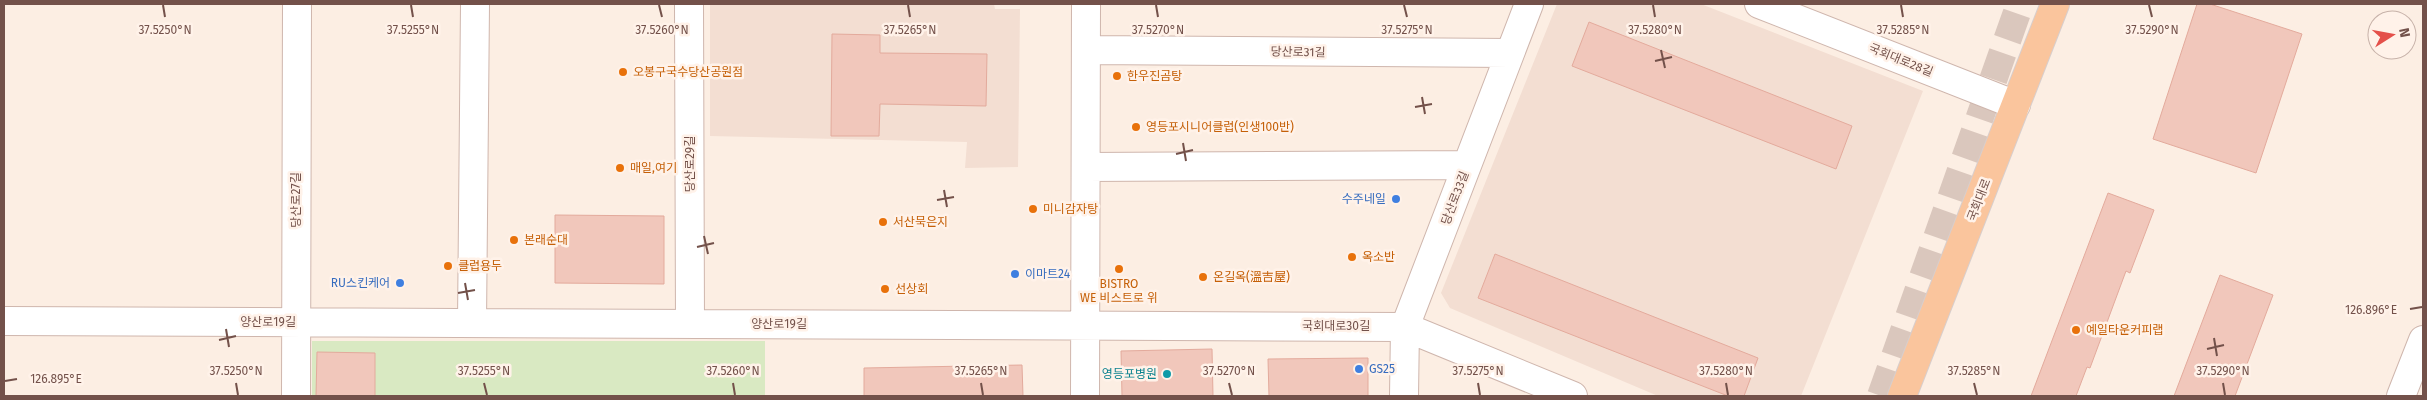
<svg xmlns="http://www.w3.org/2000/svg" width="2427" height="400" font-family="'Fira Sans','Noto Sans KR',sans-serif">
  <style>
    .residential { fill: #f3ded2 }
    .green { fill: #d9e9c2 }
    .building { fill: #f1c7bb; stroke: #e3aa9c }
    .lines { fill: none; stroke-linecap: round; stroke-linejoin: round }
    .trunk-tunnel { stroke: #dac7bd; stroke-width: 28; stroke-dasharray: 28 14; stroke-linecap: butt }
    .minor-casing { stroke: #cfb6ad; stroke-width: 30 }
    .primary-casing { stroke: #d8cecc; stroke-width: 30 }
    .minor { stroke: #fff; stroke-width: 28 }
    .primary { stroke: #fac59d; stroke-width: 28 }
    .ticks { fill: none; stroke: #73514a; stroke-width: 2 }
    .food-dot { fill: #e8710a; stroke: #fff2e9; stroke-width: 2 }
    .shop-dot { fill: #3f7fe0; stroke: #fff2e9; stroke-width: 2 }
    .culture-dot { fill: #0f9aa8; stroke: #fff2e9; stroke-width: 2 }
    .labels { text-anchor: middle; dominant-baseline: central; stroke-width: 5; stroke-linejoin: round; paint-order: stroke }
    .street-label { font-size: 12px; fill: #73514a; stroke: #fff2e9 }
    .food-label { font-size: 12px; fill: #c56008; stroke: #fff2e9; text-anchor: start }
    .shop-label { font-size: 12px; fill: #366cbe; stroke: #fff2e9; text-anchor: end }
    .culture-label { font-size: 12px; fill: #0d838f; stroke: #fff2e9; text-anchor: end }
    .ticks-label { font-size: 12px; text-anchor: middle; fill: #73514a; stroke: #fff2e9; stroke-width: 5; stroke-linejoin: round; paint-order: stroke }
  </style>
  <rect width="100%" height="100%" fill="#fceee3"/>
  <path class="residential" d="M 710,4 L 994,4 L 995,9 L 1020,9 L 1018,167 L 965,168 L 967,142 L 710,136 Z
    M 1557,4 L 1701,4 L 1923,91 L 1801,396 L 1658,396 L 1450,308 L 1441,293 Z"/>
  <path class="green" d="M 312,341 L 765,341 L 765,396 L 312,396 Z"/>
  <path class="building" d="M 2197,4 L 2210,4 L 2302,34 L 2256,173 L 2153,139 Z
    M 1589,22 L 1852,126 L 1836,169 L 1572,66 Z
    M 832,34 L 880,35 L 880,53 L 987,54 L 986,106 L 880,104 L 879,136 L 831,136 Z
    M 2108,193 L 2154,210 L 2130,273 L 2126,271 L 2090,368 L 2087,367 L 2076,396 L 2031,396 Z
    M 555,215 L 664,216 L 664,284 L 555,283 Z
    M 1495,254 L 1758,358 L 1744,396 L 1728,396 L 1478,298 Z
    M 2220,275 L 2273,295 L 2235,396 L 2174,396 Z
    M 1212,349 L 1213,396 L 1122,396 L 1121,351 Z
    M 317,352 L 375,353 L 375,396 L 316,396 Z
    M 1368,358 L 1368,396 L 1269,396 L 1268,359 Z
    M 1022,365 L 1023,396 L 864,396 L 864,368 Z"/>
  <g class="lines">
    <path class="trunk-tunnel" d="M 1881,396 L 2020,4"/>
    <g class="minor-casing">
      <path id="minor" d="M 689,4 L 690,324
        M 1759,4 L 2016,105
        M 1086,50 L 1510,53
        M 1086,167 L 1467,165
        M 4,321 L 1405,327 L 1573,396
        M 472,323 L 475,4
        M 296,396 L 297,4
        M 1085,396 L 1086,4
        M 1404,396 L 1405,327 L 1529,4
        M 2401,396 L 2423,340"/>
    </g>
    <g class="primary-casing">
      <path id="primary" d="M 1902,396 L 2055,4"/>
    </g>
    <use href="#minor" class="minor"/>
    <use href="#primary" class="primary"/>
  </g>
  <path class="ticks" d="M 163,5 L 165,17M 411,5 L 413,17M 659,5 L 662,17M 908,5 L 910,17M 1156,5 L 1158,17M 1404,5 L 1407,17M 1653,5 L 1655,17M 1901,5 L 1903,17M 2149,5 L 2152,17M 1661,50 L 1665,68M 1655,61 L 1672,57M 1422,97 L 1425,114M 1415,107 L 1432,104M 1183,143 L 1186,161M 1176,154 L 1193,150M 944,190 L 947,207M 937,200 L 954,197M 704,236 L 708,254M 697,247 L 714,243M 465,283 L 468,300M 458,293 L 475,290M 2410,309 L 2422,307M 226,329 L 229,347M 2214,338 L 2217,356M 219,340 L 236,336M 2207,349 L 2224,345M 5,381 L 17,379M 236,383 L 238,395M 484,383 L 487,395M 733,383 L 735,395M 981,383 L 983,395M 1229,383 L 1232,395M 1478,383 L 1480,395M 1726,383 L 1728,395M 1974,383 L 1977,395M 2223,383 L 2225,395"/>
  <g class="food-dot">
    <circle cx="623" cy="72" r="5"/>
    <circle cx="1117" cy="76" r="5"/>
    <circle cx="1136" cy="127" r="5"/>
    <circle cx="620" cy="168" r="5"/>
    <circle cx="1033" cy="209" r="5"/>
    <circle cx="883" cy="222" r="5"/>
    <circle cx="514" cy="240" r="5"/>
    <circle cx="1352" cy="257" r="5"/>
    <circle cx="448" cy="266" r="5"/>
    <circle cx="1119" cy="269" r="5"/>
    <circle cx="1203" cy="277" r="5"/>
    <circle cx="885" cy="289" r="5"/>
    <circle cx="2076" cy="330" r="5"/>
  </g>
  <g class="shop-dot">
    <circle cx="1396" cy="199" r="5"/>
    <circle cx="1015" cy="274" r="5"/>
    <circle cx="400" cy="283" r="5"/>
    <circle cx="1359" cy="369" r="5"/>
  </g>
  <circle class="culture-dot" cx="1167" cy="374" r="5"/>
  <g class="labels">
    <g class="street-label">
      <text transform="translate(1298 52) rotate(1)">당산로31길</text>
      <text transform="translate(1901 60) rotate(22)">국회대로28길</text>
      <text transform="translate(690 164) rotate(-90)">당산로29길</text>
      <text transform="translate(1455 198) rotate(-69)">당산로33길</text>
      <text transform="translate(296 200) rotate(-90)">당산로27길</text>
      <text transform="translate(1979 200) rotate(-69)">국회대로</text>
      <text x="268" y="322">양산로19길</text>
      <text x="779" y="324">양산로19길</text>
      <text x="1336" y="326">국회대로30길</text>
    </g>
    <g class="food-label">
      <text x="633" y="72">오봉구국수당산공원점</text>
      <text x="1127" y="76">한우진곰탕</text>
      <text x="1146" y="127">영등포시니어클럽(인생100반)</text>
      <text x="630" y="168">매일,여기</text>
      <text x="1043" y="209">미니감자탕</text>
      <text x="893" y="222">서산묵은지</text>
      <text x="524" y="240">본래순대</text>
      <text x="1362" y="257">옥소반</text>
      <text x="458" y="266">클럽용두</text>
      <text x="1213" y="277">온길옥(溫吉屋)</text>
      <text x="1119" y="284" text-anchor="middle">BISTRO<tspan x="1119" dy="14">WE 비스트로 위</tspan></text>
      <text x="895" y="289">선상회</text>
      <text x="2086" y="330">예일타운커피랩</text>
    </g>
    <g class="shop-label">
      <text x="1386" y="199">수주네일</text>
      <text x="1025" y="274" text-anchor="start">이마트24</text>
      <text x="390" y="283">RU스킨케어</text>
      <text x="1369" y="369" text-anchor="start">GS25</text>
    </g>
    <g class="culture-label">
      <text x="1157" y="374">영등포병원</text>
    </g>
  </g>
  <g class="ticks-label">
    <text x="165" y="34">37.5250°N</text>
    <text x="413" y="34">37.5255°N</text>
    <text x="662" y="34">37.5260°N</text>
    <text x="910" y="34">37.5265°N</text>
    <text x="1158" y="34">37.5270°N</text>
    <text x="1407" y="34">37.5275°N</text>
    <text x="1903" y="34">37.5285°N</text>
    <text x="2152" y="34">37.5290°N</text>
    <text x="1655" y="34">37.5280°N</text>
    <text x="2371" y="314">126.896°E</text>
    <text x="236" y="375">37.5250°N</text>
    <text x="484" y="375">37.5255°N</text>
    <text x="733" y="375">37.5260°N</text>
    <text x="981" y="375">37.5265°N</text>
    <text x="1229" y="375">37.5270°N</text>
    <text x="1478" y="375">37.5275°N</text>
    <text x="1726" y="375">37.5280°N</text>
    <text x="1974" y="375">37.5285°N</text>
    <text x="2223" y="375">37.5290°N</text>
    <text x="56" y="383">126.895°E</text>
  </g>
  <rect width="2427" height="400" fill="none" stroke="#73514a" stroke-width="10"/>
  <g transform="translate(2392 35) rotate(79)"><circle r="24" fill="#fff2e9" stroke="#c7b2a9"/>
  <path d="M0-4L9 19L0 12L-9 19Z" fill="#e4504a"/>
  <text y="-8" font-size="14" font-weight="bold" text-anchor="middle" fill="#73514a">N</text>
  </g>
</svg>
